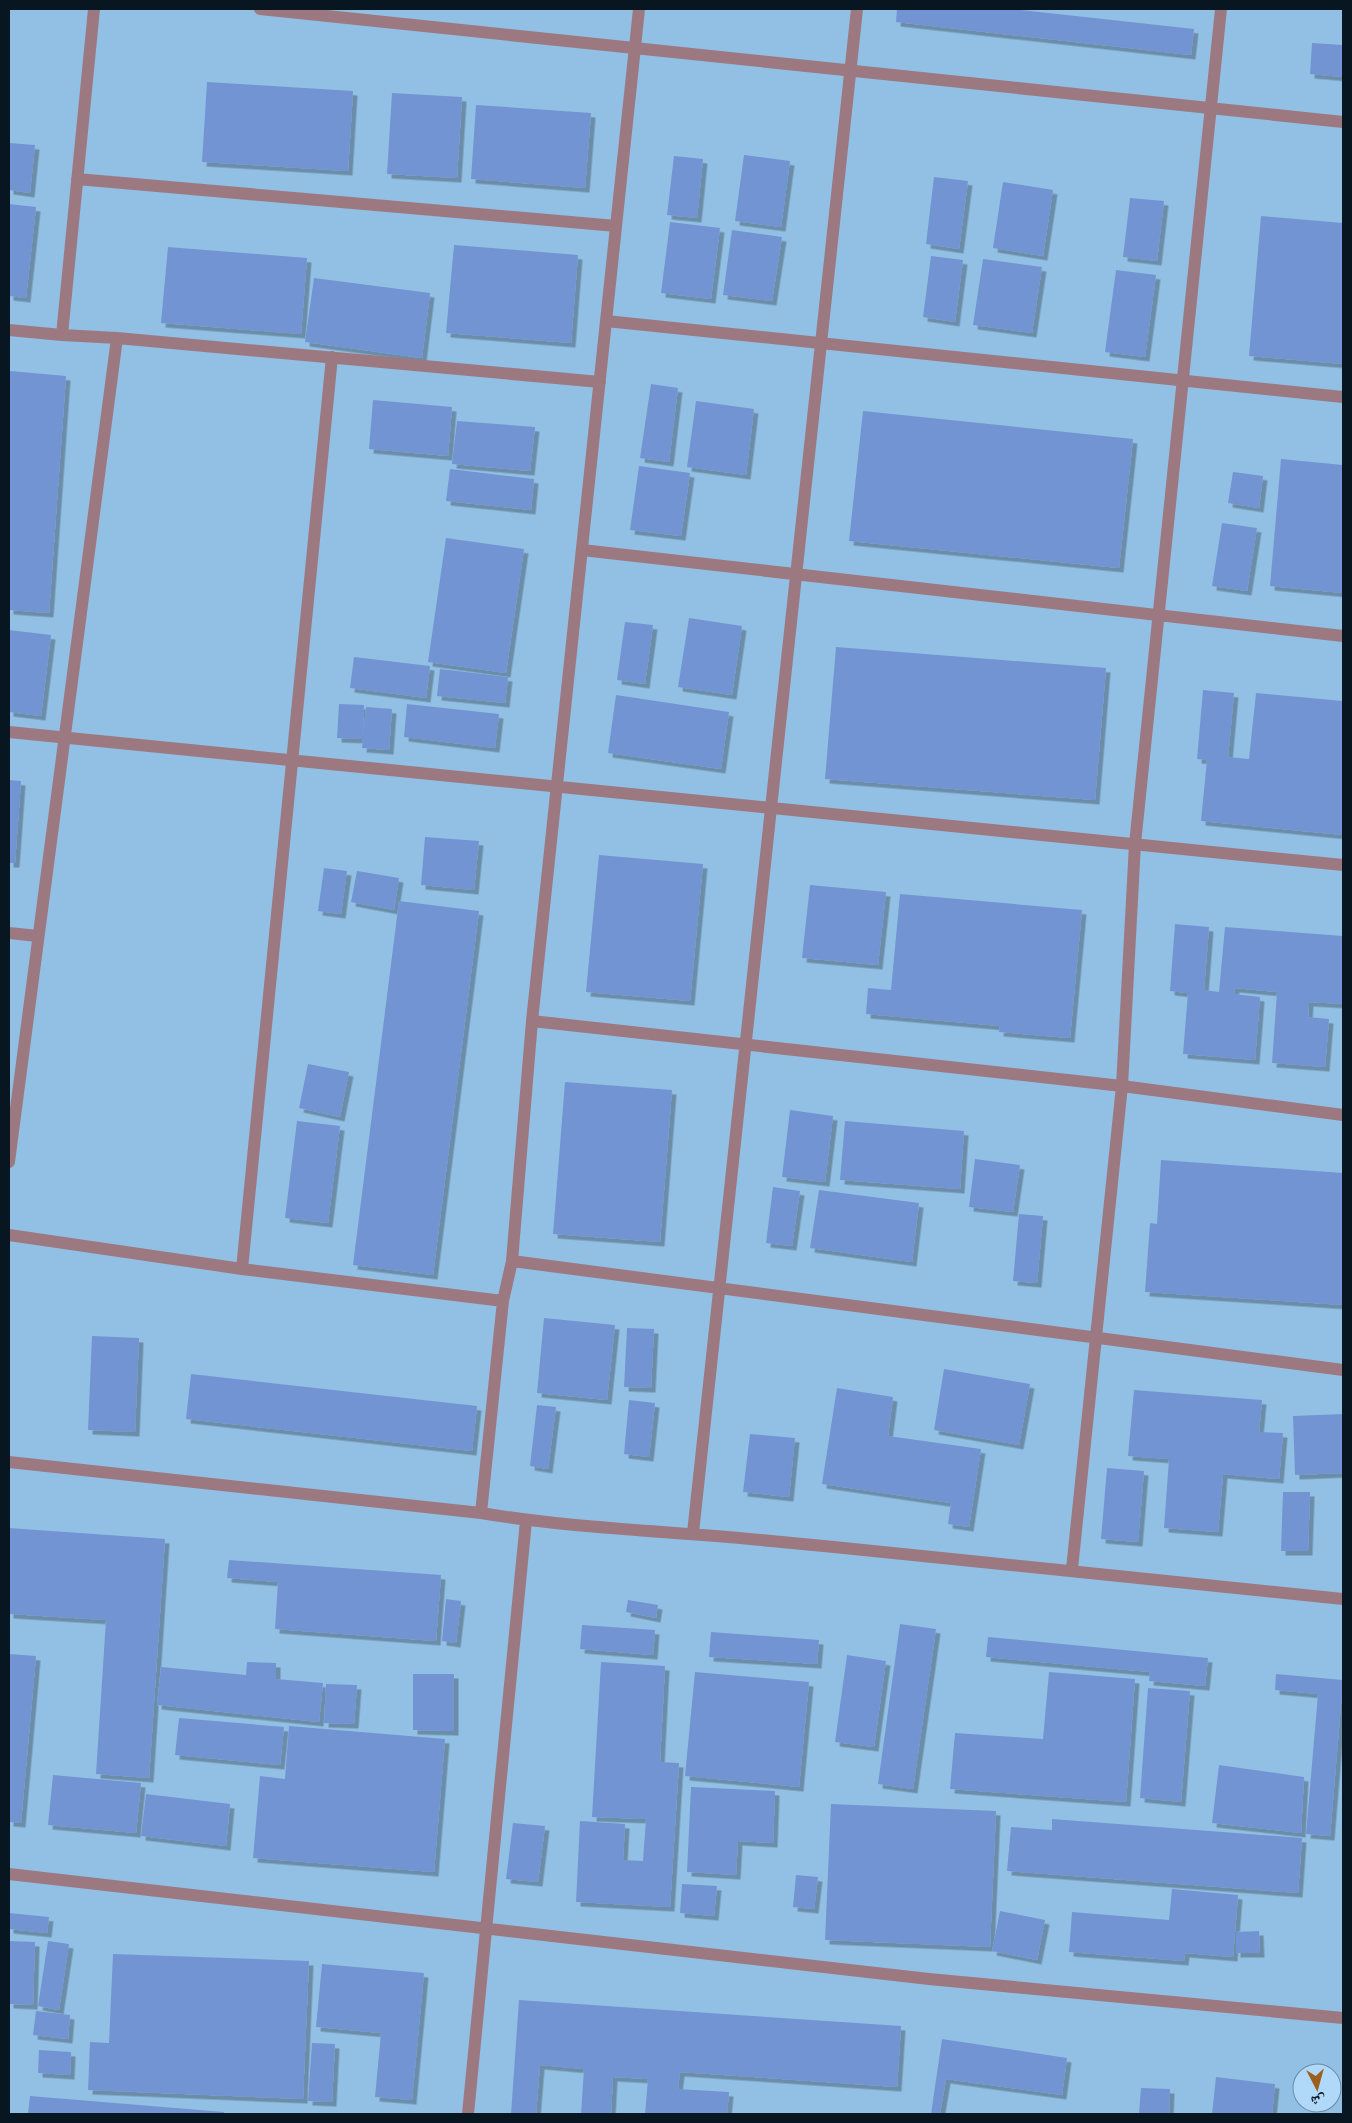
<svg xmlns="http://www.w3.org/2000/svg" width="1352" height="2123" font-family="'Times New Roman','Noto Naskh Arabic',serif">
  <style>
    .built { fill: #92c0e5; fill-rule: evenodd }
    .building { fill: #7394d2; filter: url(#shadow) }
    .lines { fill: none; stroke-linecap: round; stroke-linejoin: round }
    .minor { stroke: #9c7981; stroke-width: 12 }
  </style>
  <defs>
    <filter id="shadow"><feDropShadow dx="4.5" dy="4.5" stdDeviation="0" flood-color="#0004"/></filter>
  </defs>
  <rect width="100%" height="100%" fill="#a4cceb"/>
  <path class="built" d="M 9,9 L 1343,9 L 1343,2114 L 9,2114 ZM 1302,2073 L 1332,2073 L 1332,2103 L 1302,2103 Z"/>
  <path class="building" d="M 897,9 L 1012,9 L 1194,29 L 1191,55 L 896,22 Z
    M 1312,43 L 1343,45 L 1343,77 L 1310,74 Z
    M 207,82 L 353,91 L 348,171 L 202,162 Z
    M 392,93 L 462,97 L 457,178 L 387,174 Z
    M 476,105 L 591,113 L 585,188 L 471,179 Z
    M 9,143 L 35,145 L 30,193 L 9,190 Z
    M 744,155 L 790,161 L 781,227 L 735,221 Z
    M 674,156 L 703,159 L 697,218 L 667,215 Z
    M 934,177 L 968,181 L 959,249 L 926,244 Z
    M 1003,182 L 1053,190 L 1043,256 L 993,248 Z
    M 1130,198 L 1164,201 L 1157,261 L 1123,257 Z
    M 9,204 L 36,207 L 26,298 L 9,296 Z
    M 1261,216 L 1343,223 L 1343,364 L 1249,356 Z
    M 670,222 L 720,228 L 711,299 L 661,293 Z
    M 732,230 L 782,237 L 772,301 L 723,295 Z
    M 454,245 L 578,255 L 571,343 L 446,333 Z
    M 168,247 L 307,258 L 301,334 L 161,323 Z
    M 931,256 L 963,260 L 955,322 L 923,317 Z
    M 983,259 L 1042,267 L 1032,333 L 973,325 Z
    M 1116,270 L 1156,275 L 1145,357 L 1105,352 Z
    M 314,278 L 430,293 L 422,358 L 305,342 Z
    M 10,371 L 66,376 L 49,613 L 9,610 Z
    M 651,384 L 678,388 L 669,462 L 640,458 Z
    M 373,400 L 452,407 L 448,456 L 369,449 Z
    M 696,401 L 754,409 L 746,475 L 687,467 Z
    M 863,411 L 1133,439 L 1119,568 L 849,541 Z
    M 457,421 L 535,427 L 530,471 L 452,464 Z
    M 1281,459 L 1343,465 L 1343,593 L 1270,586 Z
    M 639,466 L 690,473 L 681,536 L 630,530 Z
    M 450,469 L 534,479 L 531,510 L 446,501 Z
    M 1233,472 L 1263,476 L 1259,508 L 1228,503 Z
    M 1222,523 L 1257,528 L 1247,591 L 1212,586 Z
    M 446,538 L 524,549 L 506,673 L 428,662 Z
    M 689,618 L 742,626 L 732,695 L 678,687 Z
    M 625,622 L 653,625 L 645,684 L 617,680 Z
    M 9,630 L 51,635 L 41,716 L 9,712 Z
    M 836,647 L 1106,668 L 1095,800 L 825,779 Z
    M 354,657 L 430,666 L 426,698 L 350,688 Z
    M 440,669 L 508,677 L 505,703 L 437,696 Z
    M 1203,690 L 1234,693 L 1228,757 L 1249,759 L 1256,693 L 1343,701 L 1343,835 L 1201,821 L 1207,760 L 1197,759 Z
    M 616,695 L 729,712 L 721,769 L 608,753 Z
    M 339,704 L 364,705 L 363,739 L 337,738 Z
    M 407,704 L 499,714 L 495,748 L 404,737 Z
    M 366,707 L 392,709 L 389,750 L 362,748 Z
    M 9,780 L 21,781 L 15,863 L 9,863 Z
    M 425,837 L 479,841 L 474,890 L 421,885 Z
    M 599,855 L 703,864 L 690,1001 L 586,992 Z
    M 324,868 L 347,871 L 341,914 L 318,911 Z
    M 357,871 L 399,878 L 394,910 L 351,902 Z
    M 810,885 L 886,892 L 878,965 L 802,958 Z
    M 900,894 L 1082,910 L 1070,1038 L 999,1032 L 1000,1026 L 866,1014 L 868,988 L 891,990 Z
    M 399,901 L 479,911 L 433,1275 L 353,1265 Z
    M 1175,924 L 1209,927 L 1204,990 L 1219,992 L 1225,927 L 1343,936 L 1343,1004 L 1309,1002 L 1308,1017 L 1329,1019 L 1325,1067 L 1272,1063 L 1277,992 L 1235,988 L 1234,994 L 1260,997 L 1255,1060 L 1183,1054 L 1188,993 L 1170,991 Z
    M 308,1064 L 349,1072 L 340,1117 L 299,1108 Z
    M 565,1082 L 672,1090 L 660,1242 L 553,1234 Z
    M 790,1110 L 833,1116 L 825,1182 L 782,1177 Z
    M 297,1121 L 340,1126 L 328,1223 L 285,1218 Z
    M 845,1121 L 964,1131 L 960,1189 L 840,1180 Z
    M 975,1159 L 1020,1165 L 1013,1212 L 969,1207 Z
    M 1161,1160 L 1343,1173 L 1343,1305 L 1145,1292 L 1150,1223 L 1157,1224 Z
    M 773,1187 L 800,1191 L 792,1246 L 766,1243 Z
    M 819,1190 L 919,1203 L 912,1262 L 810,1248 Z
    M 1019,1214 L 1043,1216 L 1037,1283 L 1013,1281 Z
    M 544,1318 L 615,1325 L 607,1400 L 537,1393 Z
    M 627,1328 L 654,1329 L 651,1388 L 624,1387 Z
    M 92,1336 L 139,1338 L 135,1432 L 88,1430 Z
    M 944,1369 L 1030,1384 L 1019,1445 L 934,1430 Z
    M 191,1374 L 477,1406 L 472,1451 L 186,1419 Z
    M 837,1388 L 893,1397 L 888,1436 L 981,1449 L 969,1527 L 948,1524 L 951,1503 L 822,1484 Z
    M 1134,1390 L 1262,1400 L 1259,1432 L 1283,1433 L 1279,1479 L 1223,1474 L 1218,1532 L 1164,1528 L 1169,1459 L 1128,1456 Z
    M 629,1400 L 655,1403 L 649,1457 L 624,1454 Z
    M 537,1405 L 556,1407 L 548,1469 L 530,1466 Z
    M 1343,1414 L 1343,1473 L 1295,1475 L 1293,1416 Z
    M 750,1434 L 795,1438 L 789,1497 L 743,1492 Z
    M 1107,1468 L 1144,1471 L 1138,1542 L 1101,1539 Z
    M 1283,1492 L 1310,1492 L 1308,1551 L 1281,1551 Z
    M 9,1528 L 165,1539 L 149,1778 L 96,1774 L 106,1620 L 9,1614 Z
    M 229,1560 L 441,1575 L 436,1641 L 275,1629 L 278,1582 L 227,1578 Z
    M 446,1599 L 461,1601 L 456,1643 L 442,1641 Z
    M 628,1600 L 658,1605 L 656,1618 L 626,1612 Z
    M 900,1624 L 936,1629 L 913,1789 L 878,1784 Z
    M 582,1625 L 655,1630 L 653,1655 L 580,1649 Z
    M 711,1632 L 819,1640 L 817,1664 L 709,1657 Z
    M 988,1637 L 1208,1658 L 1205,1686 L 1149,1681 L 1150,1672 L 986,1657 Z
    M 9,1654 L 36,1656 L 21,1823 L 9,1822 Z
    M 847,1655 L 886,1661 L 874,1747 L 835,1742 Z
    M 247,1662 L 276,1663 L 276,1679 L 323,1683 L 319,1722 L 157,1705 L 161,1667 L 246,1675 Z
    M 601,1662 L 665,1666 L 660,1762 L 679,1763 L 670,1907 L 576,1902 L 580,1821 L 625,1824 L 623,1860 L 643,1861 L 646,1819 L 592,1817 Z
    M 695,1672 L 809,1682 L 799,1787 L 685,1776 Z
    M 1049,1672 L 1135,1679 L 1126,1802 L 950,1789 L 955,1733 L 1043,1739 Z
    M 413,1674 L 454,1674 L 454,1731 L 413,1730 Z
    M 1276,1674 L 1343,1680 L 1330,1836 L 1306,1834 L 1318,1694 L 1275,1690 Z
    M 326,1684 L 357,1685 L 354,1724 L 324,1723 Z
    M 1148,1688 L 1190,1691 L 1181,1802 L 1140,1798 Z
    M 179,1718 L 284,1727 L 280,1765 L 175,1755 Z
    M 289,1726 L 445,1739 L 434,1872 L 253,1858 L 260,1776 L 285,1779 Z
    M 1219,1765 L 1304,1777 L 1301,1833 L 1212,1823 Z
    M 53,1775 L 141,1783 L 136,1833 L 48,1825 Z
    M 691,1787 L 775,1791 L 773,1843 L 738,1841 L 736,1875 L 687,1872 Z
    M 146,1794 L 230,1804 L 226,1846 L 141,1836 Z
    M 831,1804 L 996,1811 L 990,1947 L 825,1940 Z
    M 1052,1819 L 1302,1838 L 1298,1893 L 1007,1871 L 1011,1827 L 1052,1830 Z
    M 513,1823 L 545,1826 L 538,1882 L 506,1879 Z
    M 796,1875 L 818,1877 L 814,1909 L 793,1907 Z
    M 682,1884 L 717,1886 L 714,1916 L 680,1913 Z
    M 1172,1889 L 1238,1895 L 1233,1957 L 1185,1953 L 1184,1961 L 1069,1952 L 1072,1912 L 1169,1920 Z
    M 1000,1911 L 1045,1920 L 1037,1960 L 992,1951 Z
    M 9,1913 L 49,1917 L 47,1933 L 9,1929 Z
    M 1259,1931 L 1260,1953 L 1236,1953 L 1236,1932 Z
    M 9,1941 L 35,1942 L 33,2005 L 9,2004 Z
    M 48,1941 L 69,1944 L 59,2010 L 38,2006 Z
    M 113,1954 L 309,1961 L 303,2099 L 88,2090 L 90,2042 L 109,2043 Z
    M 322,1964 L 424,1973 L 412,2100 L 375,2097 L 381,2033 L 316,2027 Z
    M 519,2000 L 901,2026 L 897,2087 L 680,2072 L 678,2089 L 729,2092 L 727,2114 L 645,2114 L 648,2079 L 613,2077 L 611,2114 L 581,2114 L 584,2069 L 540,2065 L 536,2114 L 511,2114 Z
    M 36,2011 L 70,2015 L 68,2039 L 33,2035 Z
    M 942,2039 L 1067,2058 L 1062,2095 L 946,2079 L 940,2114 L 931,2114 Z
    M 312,2043 L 335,2044 L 332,2102 L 308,2101 Z
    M 39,2050 L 71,2052 L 70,2075 L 38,2073 Z
    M 1216,2077 L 1275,2084 L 1272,2114 L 1212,2114 Z
    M 1141,2088 L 1170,2089 L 1169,2114 L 1139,2114 Z
    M 30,2096 L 224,2112 L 224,2114 L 28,2114 Z"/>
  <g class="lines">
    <path class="minor" d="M 260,9 L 1343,122
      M 77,179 L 616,226
      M 606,321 L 1343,397
      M 9,330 L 62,335 L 117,338 L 600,382
      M 62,335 L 94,9
      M 582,550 L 1343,636
      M 9,732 L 1343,865
      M 9,933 L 38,936
      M 532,1021 L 1122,1086 L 1343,1115
      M 9,1162 L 117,338
      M 9,1235 L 242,1269 L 503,1301
      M 512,1261 L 1343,1370
      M 242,1269 L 332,357
      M 9,1462 L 481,1513 C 576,1529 674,1531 771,1541 C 962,1559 1153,1578 1343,1599
      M 481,1513 L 503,1301 L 512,1261 L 532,1021 L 639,9
      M 693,1533 L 857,9
      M 1072,1569 L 1122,1086 L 1135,844 L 1221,9
      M 9,1874 L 929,1979 L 1343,2018
      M 468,2114 L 526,1521"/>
  </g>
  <rect width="1352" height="2123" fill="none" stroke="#071621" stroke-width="20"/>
  <g transform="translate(1317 2088) rotate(174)"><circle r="24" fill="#b0d9f9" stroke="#6c8ba3"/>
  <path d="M0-4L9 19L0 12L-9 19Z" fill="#9b5f20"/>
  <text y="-8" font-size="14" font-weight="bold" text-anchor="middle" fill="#071621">ش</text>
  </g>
</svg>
